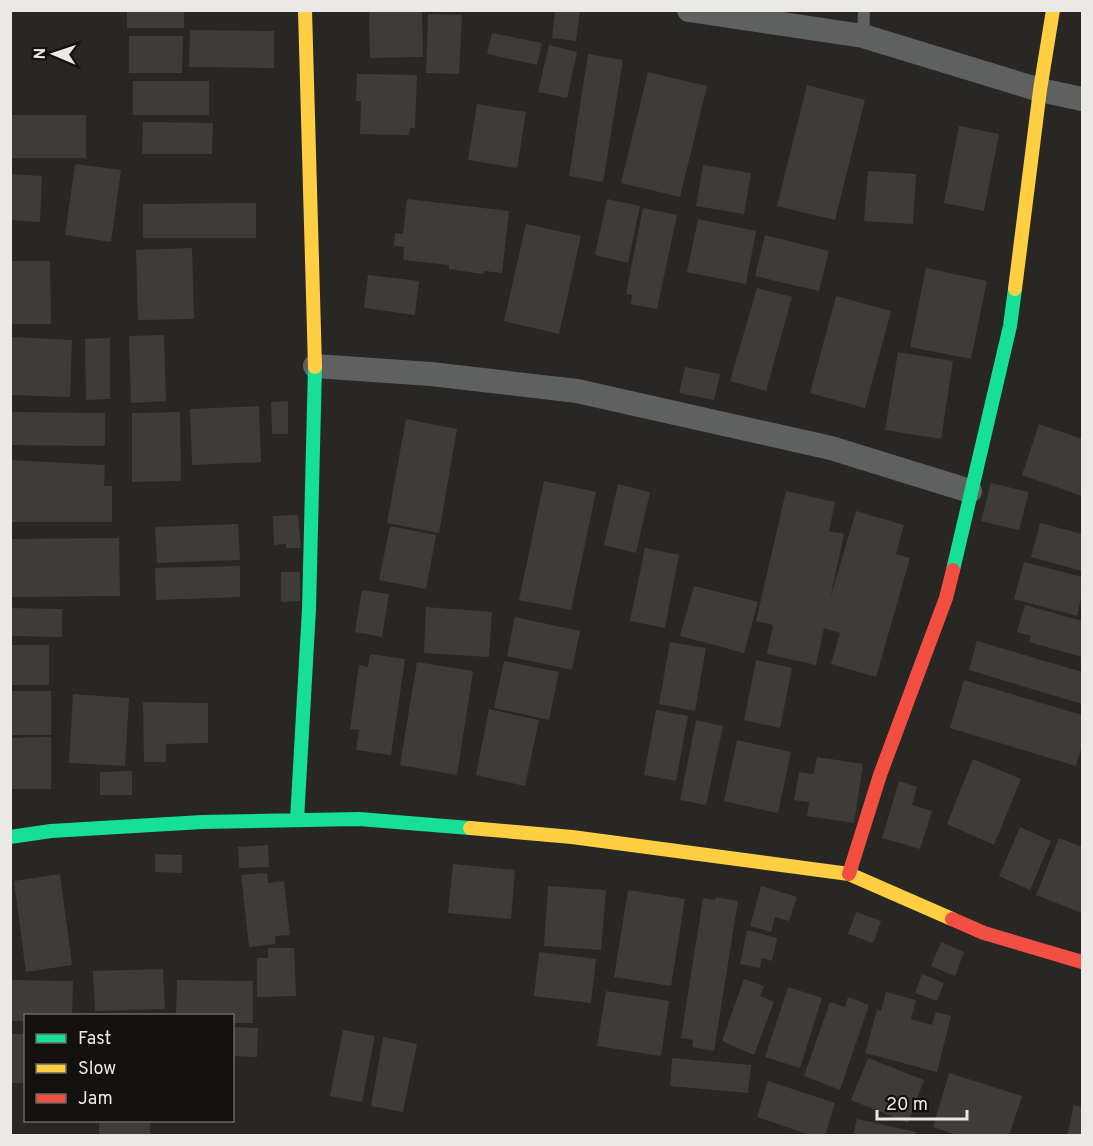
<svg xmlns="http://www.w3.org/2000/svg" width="1093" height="1146" font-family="Overpass,sans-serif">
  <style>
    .building { fill: #3d3c39 }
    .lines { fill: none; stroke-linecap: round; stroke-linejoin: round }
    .lane { stroke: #5f6060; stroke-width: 12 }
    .street { stroke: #5f6060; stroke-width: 24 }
    .fast { stroke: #16e098; stroke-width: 14 }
    .slow { stroke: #ffcf43; stroke-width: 14 }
    .jam { stroke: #f24e42; stroke-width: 14 }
  </style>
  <rect width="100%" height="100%" fill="#282723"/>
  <path class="building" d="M 127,10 L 184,10 L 184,28 L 127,28 Z
    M 369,10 L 422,10 L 423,57 L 370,58 Z
    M 555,10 L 580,11 L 576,41 L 552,38 Z
    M 428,14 L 462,15 L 459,74 L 426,73 Z
    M 190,30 L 274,31 L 274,68 L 189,67 Z
    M 492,33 L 542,43 L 537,65 L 487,54 Z
    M 129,36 L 183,36 L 182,73 L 129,73 Z
    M 549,45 L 577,52 L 567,98 L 538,92 Z
    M 588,54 L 623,60 L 603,182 L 569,176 Z
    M 648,72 L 707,86 L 680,197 L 621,183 Z
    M 357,74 L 417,75 L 415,128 L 410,128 L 409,135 L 360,134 L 361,101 L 356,101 Z
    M 133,81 L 209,81 L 209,115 L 133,115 Z
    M 807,85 L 865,100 L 835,220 L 777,206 Z
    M 477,104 L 526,112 L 517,168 L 468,160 Z
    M 10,115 L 86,115 L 86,158 L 10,158 Z
    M 143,122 L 213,123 L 212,154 L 142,154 Z
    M 959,126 L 999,134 L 984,211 L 944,203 Z
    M 75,164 L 121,170 L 111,242 L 65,235 Z
    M 703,165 L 751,173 L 744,214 L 696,206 Z
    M 868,171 L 916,174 L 913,224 L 864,221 Z
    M 10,174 L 42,176 L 40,222 L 10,220 Z
    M 407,199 L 509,211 L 502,273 L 484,271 L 483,274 L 449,269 L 449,265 L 403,260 L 404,247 L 394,246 L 395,233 L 403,234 Z
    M 607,199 L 640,206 L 628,263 L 595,255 Z
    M 256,203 L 256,238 L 143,238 L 143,204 Z
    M 643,208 L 677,215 L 657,309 L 631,304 L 632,295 L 626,294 Z
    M 698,219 L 756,231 L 746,284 L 687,272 Z
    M 526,224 L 581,236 L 559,334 L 504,321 Z
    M 765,235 L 829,251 L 819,291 L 755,276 Z
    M 192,248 L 194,319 L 138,320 L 136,250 Z
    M 10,261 L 50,261 L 51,324 L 10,324 Z
    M 926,268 L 987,281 L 971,359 L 910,347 Z
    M 368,275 L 419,281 L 415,315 L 364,308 Z
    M 757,288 L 792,297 L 766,391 L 730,381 Z
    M 836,296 L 891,311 L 865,408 L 810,393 Z
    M 164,335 L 166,401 L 131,403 L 129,336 Z
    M 10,337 L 72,340 L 70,397 L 10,395 Z
    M 110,338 L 110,399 L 86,400 L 85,339 Z
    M 898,352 L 953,361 L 941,439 L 885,430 Z
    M 685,367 L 720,374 L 714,400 L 679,393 Z
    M 288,401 L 288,434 L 272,434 L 271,402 Z
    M 259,406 L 261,462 L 192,465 L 190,409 Z
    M 10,412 L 105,413 L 105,446 L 10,445 Z
    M 180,412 L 181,481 L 132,482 L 132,413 Z
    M 406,419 L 457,429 L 439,533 L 387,523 Z
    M 1039,424 L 1082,439 L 1082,496 L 1022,475 Z
    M 10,460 L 105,465 L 104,486 L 112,486 L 112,522 L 10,522 Z
    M 544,481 L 596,492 L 571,610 L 519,600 Z
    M 991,483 L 1029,492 L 1019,530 L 981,521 Z
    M 618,484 L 650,492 L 636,553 L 604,545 Z
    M 786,491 L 835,502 L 829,531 L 844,534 L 830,599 L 856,511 L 904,525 L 896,554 L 910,558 L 876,677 L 831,664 L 840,633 L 824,628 L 816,665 L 767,654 L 773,625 L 756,621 Z
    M 298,515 L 301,548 L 286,548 L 286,544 L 274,545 L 273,516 Z
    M 1040,523 L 1082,534 L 1082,571 L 1031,557 Z
    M 238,524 L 240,560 L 157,563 L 155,527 Z
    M 390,526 L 436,535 L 426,589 L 379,580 Z
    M 119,538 L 120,596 L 10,597 L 10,539 Z
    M 645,548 L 679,555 L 665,628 L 630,621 Z
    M 1024,562 L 1082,577 L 1082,593 L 1077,616 L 1014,599 Z
    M 240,566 L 240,597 L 156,600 L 155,568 Z
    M 281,572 L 300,572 L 300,601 L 281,602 Z
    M 694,586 L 758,602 L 744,653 L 680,636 Z
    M 362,590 L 389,594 L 382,637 L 355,632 Z
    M 1025,605 L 1082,621 L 1082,657 L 1029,642 L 1031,636 L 1017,632 Z
    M 426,607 L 492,612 L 489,657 L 424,653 Z
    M 10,608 L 62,609 L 62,637 L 10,636 Z
    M 515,617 L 580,631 L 572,670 L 507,656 Z
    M 977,641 L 1082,672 L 1082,704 L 969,670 Z
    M 670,642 L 706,648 L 695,711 L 659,704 Z
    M 10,645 L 49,645 L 49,685 L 10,685 Z
    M 370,654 L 405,659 L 391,755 L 356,750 L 359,730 L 350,729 L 359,665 L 368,667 Z
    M 756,660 L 792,668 L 780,728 L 744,720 Z
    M 504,661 L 559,672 L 549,720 L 494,708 Z
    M 417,662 L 473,671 L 457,775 L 400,765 Z
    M 964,680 L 1082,715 L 1082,745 L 1076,766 L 950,728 Z
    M 10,691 L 51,691 L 51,735 L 10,735 Z
    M 73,694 L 129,698 L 125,766 L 69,763 Z
    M 143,702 L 208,703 L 208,743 L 166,744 L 166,762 L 144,762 Z
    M 489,709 L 539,720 L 525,786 L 476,775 Z
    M 656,710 L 688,716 L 676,781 L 644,775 Z
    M 696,720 L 723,726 L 706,805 L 680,800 Z
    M 51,737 L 51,789 L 10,789 L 10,738 Z
    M 737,740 L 791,752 L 778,813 L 724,801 Z
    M 817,757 L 863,764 L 854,823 L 807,816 L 809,802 L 794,800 L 799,772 L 814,774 Z
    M 973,759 L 1021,779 L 994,845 L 947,824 Z
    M 132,771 L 132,795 L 100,795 L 100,772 Z
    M 899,781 L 917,787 L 912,805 L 932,811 L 920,849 L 882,838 Z
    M 1020,827 L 1051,841 L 1030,890 L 999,876 Z
    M 1059,838 L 1082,847 L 1082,913 L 1036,895 Z
    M 268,845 L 269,867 L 239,868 L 238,847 Z
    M 155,854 L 182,855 L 182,873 L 155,872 Z
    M 453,864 L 515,870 L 511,919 L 448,913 Z
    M 267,873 L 268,883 L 284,881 L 290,935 L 275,936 L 275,944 L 249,947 L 241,875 Z
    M 60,874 L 72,965 L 26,972 L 14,881 Z
    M 548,886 L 606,890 L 601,950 L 544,946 Z
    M 761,886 L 797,897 L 789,921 L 775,917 L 771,932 L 750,926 Z
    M 628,890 L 685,899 L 671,986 L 614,977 Z
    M 716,897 L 738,901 L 714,1051 L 692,1047 L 693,1040 L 681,1038 L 703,898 L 715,900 Z
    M 856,912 L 881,921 L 873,943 L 848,934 Z
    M 747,930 L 777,938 L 772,961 L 762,958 L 760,968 L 740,964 Z
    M 941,942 L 964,952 L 955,976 L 931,966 Z
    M 268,948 L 294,948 L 296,996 L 257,997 L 257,958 L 268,958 Z
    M 539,952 L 596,959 L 591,1003 L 534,996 Z
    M 163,969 L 165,1009 L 95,1011 L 93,971 Z
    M 922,974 L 944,983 L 937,1001 L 915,993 Z
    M 744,979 L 764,986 L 760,996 L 774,1002 L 754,1055 L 722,1041 Z
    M 10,980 L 73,981 L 72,1016 L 26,1016 L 26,1021 L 10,1021 Z
    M 177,980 L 253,981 L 253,1023 L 232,1023 L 232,1016 L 176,1016 Z
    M 788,987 L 822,998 L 800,1068 L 765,1057 Z
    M 606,991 L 669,1001 L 661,1056 L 597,1046 Z
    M 886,992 L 916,1000 L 911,1019 L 932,1025 L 936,1012 L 951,1016 L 937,1072 L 865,1053 L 877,1010 L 881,1011 Z
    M 848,997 L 869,1005 L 840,1090 L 804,1076 L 830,1002 L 845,1007 Z
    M 232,1027 L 258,1028 L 257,1057 L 232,1056 Z
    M 343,1030 L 375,1036 L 362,1102 L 330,1096 Z
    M 10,1034 L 26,1034 L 26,1083 L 10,1083 Z
    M 383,1037 L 417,1044 L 403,1112 L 371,1106 Z
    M 672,1058 L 751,1065 L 748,1093 L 670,1086 Z
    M 868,1058 L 924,1080 L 908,1123 L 851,1100 Z
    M 949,1073 L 1022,1096 L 1009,1136 L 960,1136 L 933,1127 Z
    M 768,1081 L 835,1103 L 825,1136 L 813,1136 L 757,1117 Z
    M 1074,1105 L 1082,1107 L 1082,1136 L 1067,1136 Z
    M 857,1119 L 916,1132 L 915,1136 L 853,1136 Z
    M 99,1120 L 150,1120 L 150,1136 L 99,1136 Z"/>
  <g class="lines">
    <path class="lane" d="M 863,36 L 864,10"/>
    <path class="street" d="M 689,10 L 863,36 L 1040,90 L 1082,99
      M 315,366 L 431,374 L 577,391 L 831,448 L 970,491"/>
    <path class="fast" d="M 953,570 L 1010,326 L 1015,289
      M 297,820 L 309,609 L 315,367
      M 10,837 L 51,831 L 202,822 L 359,819 L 470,828"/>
    <path class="slow" d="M 305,10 L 315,367
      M 1015,289 L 1040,90 L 1053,10
      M 470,828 L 572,837 L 849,874 L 952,919"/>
    <path class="jam" d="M 849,874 L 880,775 L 946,598 L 953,570
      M 952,919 L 984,933 L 1082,962"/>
  </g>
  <rect width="1093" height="1146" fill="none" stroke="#ebe9e5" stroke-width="24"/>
  <rect x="24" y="1014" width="210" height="108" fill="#12110e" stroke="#696764" stroke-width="1.5"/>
  <rect x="36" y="1034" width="30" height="9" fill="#16e098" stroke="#696764" stroke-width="1.5"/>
  <text x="78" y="1044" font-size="18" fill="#ebe9e5">Fast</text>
  <rect x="36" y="1064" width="30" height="9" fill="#ffcf43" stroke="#696764" stroke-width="1.5"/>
  <text x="78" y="1074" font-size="18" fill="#ebe9e5">Slow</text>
  <rect x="36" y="1094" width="30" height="9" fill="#f24e42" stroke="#696764" stroke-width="1.5"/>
  <text x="78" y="1104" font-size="18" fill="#ebe9e5">Jam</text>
  <g transform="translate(54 54) rotate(272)" stroke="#12110e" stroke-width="4.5" paint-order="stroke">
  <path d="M0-4.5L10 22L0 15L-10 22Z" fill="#ebe9e5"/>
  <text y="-9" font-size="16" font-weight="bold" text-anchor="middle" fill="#ebe9e5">N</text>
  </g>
  <path d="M877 1110v9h90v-9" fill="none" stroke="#ebe9e5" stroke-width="3"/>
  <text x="886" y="1110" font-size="18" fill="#ebe9e5" stroke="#12110e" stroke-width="4.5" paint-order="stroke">20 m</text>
</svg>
